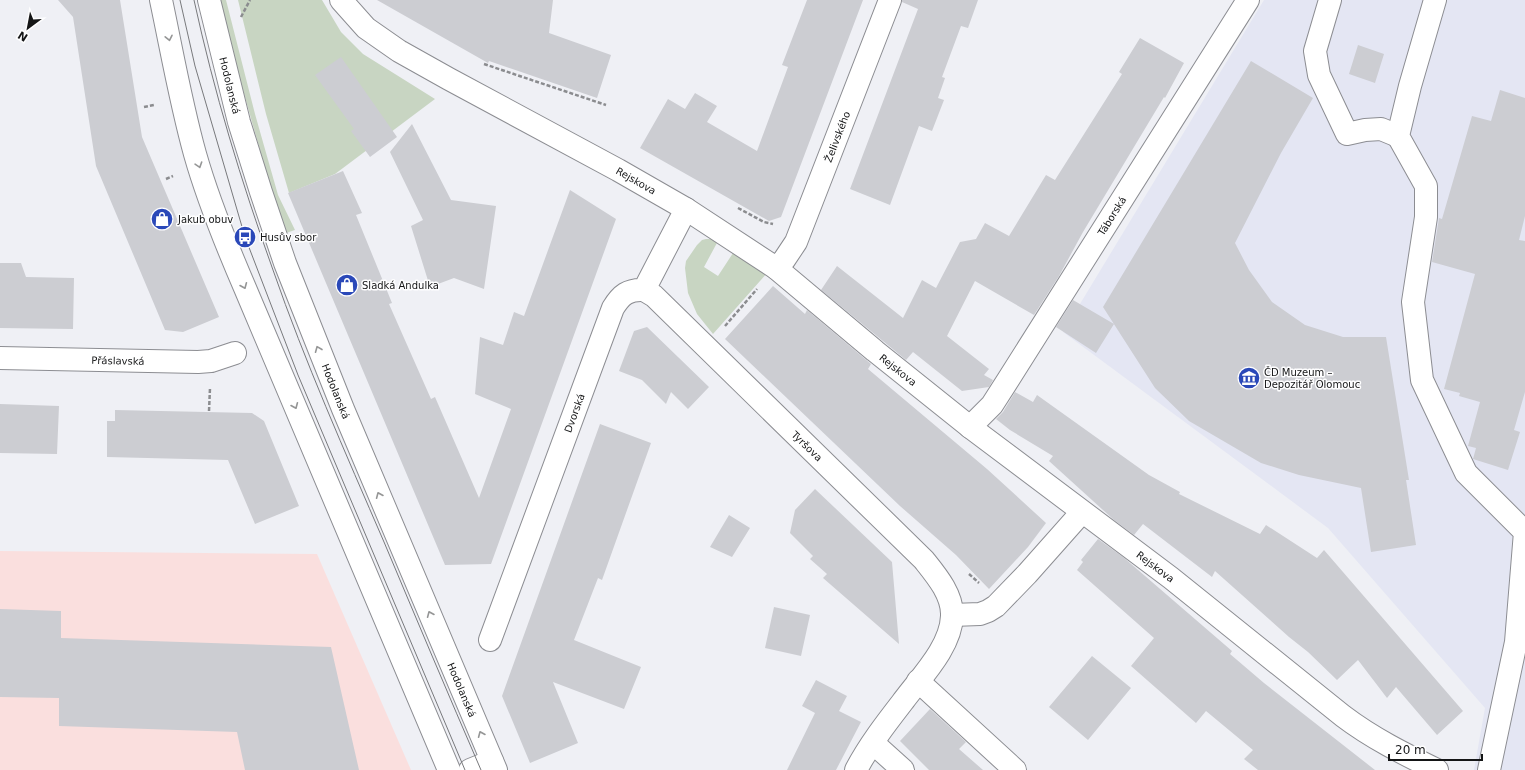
<svg xmlns="http://www.w3.org/2000/svg" width="1525" height="770" font-family="'DejaVu Sans',sans-serif">
  <style>
    .industrial { fill: #fadfde }
    .built { fill: #e4e6f3 }
    .green { fill: #c8d5c2 }
    .building { fill: #cccdd2 }
    .lines { fill: none; stroke-linecap: round; stroke-linejoin: round }
    .minor-casing { stroke: #8c8d92; stroke-width: 24 }
    .major-casing { stroke: #8c8d92; stroke-width: 24 }
    .path { stroke: #8b8c8f; stroke-width: 2.5; stroke-dasharray: 4 2; stroke-linecap: butt }
    .minor { stroke: #fff; stroke-width: 22 }
    .major { stroke: #fff; stroke-width: 22 }
    .tram { stroke: #78797c; stroke-width: 1 }
    .oneway { stroke: #959696 }
    .labels { text-anchor: middle; dominant-baseline: central; stroke-width: 3; stroke-linejoin: round; paint-order: stroke }
    .street-label { font-size: 10px; fill: #141516; stroke: #fefeff }
    .poi-label { font-size: 10px; fill: #141516; stroke: #fefeff; text-anchor: start }
  </style>
  <rect width="100%" height="100%" fill="#eff0f5"/>
  <path class="industrial" d="M 0,551 L 317,554 L 411,770 L 0,770 Z"/>
  <path class="built" d="M 1264,0 L 1525,0 L 1525,770 L 1474,770 L 1485,708 L 1328,528 L 1063,332 Z"/>
  <path class="green" d="M 219,0 L 226,0 L 255,114 L 278,195 L 295,230 L 286,233 L 272,193 L 225,26 Z
    M 238,0 L 322,0 L 341,32 L 363,54 L 435,99 L 335,174 L 289,193 L 266,114 Z
    M 706,239 L 713,239 L 718,241 L 704,267 L 718,276 L 735,250 L 768,272 L 713,334 L 697,314 L 688,293 L 685,268 L 686,261 L 697,245 L 702,240 Z"/>
  <path class="building" d="M 58,0 L 120,0 L 142,137 L 219,317 L 183,332 L 165,330 L 96,166 L 73,17 Z
    M 377,0 L 553,0 L 549,33 L 611,55 L 597,98 L 489,61 L 488,63 Z
    M 807,0 L 863,0 L 781,217 L 769,221 L 640,148 L 668,99 L 685,109 L 695,93 L 717,106 L 707,122 L 757,151 L 788,67 L 782,65 Z
    M 902,0 L 978,0 L 968,28 L 961,26 L 942,77 L 945,78 L 938,98 L 944,100 L 932,131 L 919,126 L 890,205 L 850,189 L 918,9 L 902,2 Z
    M 1140,38 L 1184,63 L 1165,98 L 1164,97 L 1083,232 L 1059,276 L 1034,315 L 975,281 L 947,336 L 989,369 L 984,375 L 993,380 L 989,387 L 962,391 L 913,352 L 906,360 L 821,290 L 837,266 L 903,318 L 922,280 L 936,288 L 960,242 L 976,239 L 985,223 L 1009,236 L 1046,175 L 1055,180 L 1122,74 L 1119,72 Z
    M 1358,45 L 1384,54 L 1375,83 L 1349,74 Z
    M 341,57 L 397,137 L 370,157 L 351,131 L 354,129 L 315,75 Z
    M 1251,61 L 1313,98 L 1281,153 L 1235,243 L 1249,270 L 1272,302 L 1305,325 L 1343,337 L 1386,337 L 1409,480 L 1406,480 L 1416,545 L 1371,552 L 1361,488 L 1299,475 L 1261,463 L 1189,421 L 1155,388 L 1103,307 Z
    M 1500,90 L 1525,98 L 1525,216 L 1519,240 L 1525,241 L 1525,392 L 1514,430 L 1520,432 L 1508,470 L 1473,459 L 1476,448 L 1468,446 L 1480,402 L 1459,396 L 1460,393 L 1444,389 L 1475,274 L 1432,262 L 1439,218 L 1442,219 L 1472,116 L 1491,121 Z
    M 412,124 L 451,200 L 496,206 L 484,289 L 454,278 L 430,287 L 411,226 L 423,220 L 390,152 Z
    M 343,171 L 362,213 L 356,215 L 392,303 L 389,304 L 431,399 L 435,397 L 479,498 L 511,409 L 475,394 L 480,337 L 503,345 L 514,312 L 524,316 L 570,190 L 616,219 L 491,564 L 445,565 L 288,193 Z
    M 0,263 L 21,263 L 26,277 L 74,278 L 73,329 L 0,328 Z
    M 773,286 L 805,314 L 807,310 L 871,364 L 868,369 L 987,469 L 1046,523 L 1028,547 L 989,589 L 956,555 L 900,506 L 725,339 Z
    M 1073,300 L 1114,324 L 1096,353 L 1056,327 Z
    M 647,327 L 709,387 L 688,409 L 671,392 L 666,404 L 642,380 L 619,371 L 634,331 Z
    M 1015,392 L 1033,402 L 1037,395 L 1149,475 L 1180,492 L 1179,494 L 1260,534 L 1266,525 L 1317,558 L 1324,550 L 1463,711 L 1437,735 L 1396,687 L 1387,698 L 1358,660 L 1337,680 L 1308,652 L 1289,637 L 1215,571 L 1212,577 L 1143,524 L 1134,535 L 1114,520 L 1049,461 L 1053,456 L 1010,430 L 996,419 L 1003,412 Z
    M 0,404 L 59,406 L 57,454 L 0,453 Z
    M 115,410 L 252,413 L 264,421 L 299,506 L 255,524 L 228,460 L 107,457 L 107,421 L 115,421 Z
    M 600,424 L 651,443 L 602,580 L 598,578 L 574,640 L 641,667 L 624,709 L 553,682 L 578,743 L 530,763 L 502,696 Z
    M 815,489 L 892,562 L 899,644 L 823,578 L 827,574 L 810,559 L 813,556 L 790,533 L 795,510 Z
    M 729,515 L 750,528 L 732,557 L 710,547 Z
    M 1098,539 L 1123,557 L 1232,651 L 1230,654 L 1264,683 L 1375,770 L 1258,770 L 1244,759 L 1253,750 L 1206,711 L 1196,723 L 1131,666 L 1154,638 L 1077,570 L 1083,562 L 1081,560 Z
    M 774,607 L 810,615 L 801,656 L 765,648 Z
    M 0,609 L 61,611 L 61,638 L 331,647 L 359,770 L 245,770 L 237,732 L 59,726 L 59,698 L 0,697 Z
    M 1092,656 L 1131,688 L 1088,740 L 1049,707 Z
    M 816,680 L 847,696 L 839,711 L 861,722 L 836,770 L 787,770 L 815,713 L 802,706 Z
    M 930,709 L 966,742 L 959,749 L 983,770 L 929,770 L 900,741 Z"/>
  <g class="lines">
    <g class="minor-casing">
      <g id="minor">
        <path id="s1" d="M 341,0 L 366,28 L 399,51 L 449,79 L 618,170 L 686,209 L 776,268 L 875,351 L 970,427 L 1171,578 L 1343,716 C 1372,738 1404,754 1437,770"/>
        <path d="M 1330,0 L 1315,51 L 1319,75 L 1347,134 L 1365,130 L 1381,129 L 1398,136"/>
        <path d="M 1435,0 L 1410,86 L 1398,136 L 1426,186 L 1426,217 L 1413,302 L 1422,380 L 1466,473 L 1525,532 L 1516,642 L 1489,770"/>
        <path id="s2" d="M 776,268 L 784,260 L 796,242 L 890,0"/>
        <path id="s3" d="M 644,290 L 654,296 L 924,560 C 936,575 953,595 952,616 C 951,647 921,677 904,700 C 887,722 869,745 856,770"/>
        <path id="s4" d="M 0,358 L 198,362 L 211,361 L 235,353"/>
        <path id="s5" d="M 970,427 L 992,405 L 1008,380 L 1248,0"/>
        <path d="M 952,615 L 980,614 L 988,611 L 996,606 L 1027,574 L 1082,512"/>
        <path id="s6" d="M 490,640 L 613,308 C 621,295 628,289 644,290 L 686,209"/>
        <path d="M 918,681 L 1015,770"/>
        <path d="M 873,743 L 903,770"/>
        <path d="M 470,770 L 492,761"/>
      </g>
    </g>
    <g class="major-casing">
      <g id="major">
        <path d="M 161,0 C 172,52 181,104 195,154 C 208,200 226,244 245,288 L 449,770"/>
        <path id="s7" d="M 209,0 L 239,122 L 261,192 L 285,263 L 343,409 L 496,770"/>
      </g>
    </g>
    <path class="path" d="M 241,17 L 250,0
      M 484,64 L 606,105
      M 144,107 L 154,105
      M 166,179 L 173,176
      M 738,208 L 764,222 L 773,224
      M 725,326 L 757,289
      M 209,411 L 210,388
      M 969,574 L 979,583"/>
    <use href="#minor" class="minor"/>
    <use href="#major" class="major"/>
    <path class="tram" d="M 180,0 L 195,66 L 245,237 L 298,375 L 465,770
      M 194,0 C 214,92 241,181 273,270 C 305,362 345,452 384,542 C 416,618 448,694 481,770"/>
  </g>
  <defs><path id="oneway-chevron" d="M-2-3.5L2.5 0L-2 3.5" fill="none" stroke-width="1.6" stroke-linecap="round" stroke-linejoin="round"/></defs>
  <g class="oneway">
    <use href="#oneway-chevron" transform="translate(169 38) rotate(78)"/>
    <use href="#oneway-chevron" transform="translate(199 165) rotate(72)"/>
    <use href="#oneway-chevron" transform="translate(244 286) rotate(67)"/>
    <use href="#oneway-chevron" transform="translate(318 349) rotate(-112)"/>
    <use href="#oneway-chevron" transform="translate(295 406) rotate(67)"/>
    <use href="#oneway-chevron" transform="translate(379 495) rotate(-113)"/>
    <use href="#oneway-chevron" transform="translate(430 614) rotate(-113)"/>
    <use href="#oneway-chevron" transform="translate(481 734) rotate(-113)"/>
  </g>
  <defs>
    <g id="shop-disc" transform="scale(1.15)"><circle r="9.5" fill="#2a48b8" stroke="#fefeff"/><path d="M-5-2.5h2.3a2.7 3.5 0 0 1 5.4 0H5L5.5 6h-11ZM-1.5-2.5h3a1.5 2.3 0 0 0-3 0Z" fill="#fff"/></g>
    <g id="bus-disc" transform="scale(1.15)"><circle r="9.5" fill="#2a48b8" stroke="#fefeff"/><path d="M-5-6H5V4H4V6H2V4H-2V6H-4V4H-5ZM-3.5-4V0h7V-4ZM-3.5 1.2v1.5H-2V1.2ZM2 1.2v1.5H3.5V1.2Z" fill="#fff"/></g>
    <g id="museum-disc" transform="scale(1.15)"><circle r="9.5" fill="#2a48b8" stroke="#fefeff"/><path d="M0-6L6-3V-2H-6V-3ZM-5-1h2V3h-2ZM-1-1h2V3h-2ZM3-1h2V3H3ZM-6 4H6V6H-6Z" fill="#fff"/></g>
  </defs>
  <g fill-rule="evenodd">
    <use href="#shop-disc" x="162" y="219"/>
    <use href="#bus-disc" x="245" y="237"/>
    <use href="#shop-disc" x="347" y="285"/>
    <use href="#museum-disc" x="1249" y="378"/>
  </g>
  <g class="labels">
    <g class="street-label">
      <text stroke="none"><textPath href="#s7" startOffset="88">Hodolanská</textPath></text>
      <text stroke="none"><textPath href="#s2" startOffset="146">Želivského</textPath></text>
      <text stroke="none"><textPath href="#s1" startOffset="348">Rejskova</textPath></text>
      <text stroke="none"><textPath href="#s5" startOffset="255">Táborská</textPath></text>
      <text stroke="none"><textPath href="#s4" startOffset="118">Přáslavská</textPath></text>
      <text stroke="none"><textPath href="#s1" startOffset="672">Rejskova</textPath></text>
      <text stroke="none"><textPath href="#s7" startOffset="412">Hodolanská</textPath></text>
      <text stroke="none"><textPath href="#s6" startOffset="242">Dvorská</textPath></text>
      <text stroke="none"><textPath href="#s3" startOffset="226">Tyršova</textPath></text>
      <text stroke="none"><textPath href="#s1" startOffset="996">Rejskova</textPath></text>
      <text stroke="none"><textPath href="#s7" startOffset="736">Hodolanská</textPath></text>
    </g>
    <g class="poi-label">
      <text x="178" y="219">Jakub obuv</text>
      <text x="260" y="237">Husův sbor</text>
      <text x="362" y="285">Sladká Andulka</text>
      <text x="1264" y="372">ČD Muzeum –<tspan x="1264" dy="12">Depozitář Olomouc</tspan></text>
    </g>
  </g>
  <g transform="translate(28 28) rotate(212)" stroke="#fefeff" stroke-width="3" paint-order="stroke">
  <path d="M0-3L7 15L0 10L-7 15Z" fill="#141516"/>
  <text y="-6" font-size="11" font-weight="bold" text-anchor="middle" fill="#141516">N</text>
  </g>
  <path d="M1389 754v6h93v-6" fill="none" stroke="#141516" stroke-width="2"/>
  <text x="1395" y="754" font-size="12" fill="#141516" stroke="#fefeff" stroke-width="3" paint-order="stroke">20 m</text>
</svg>
